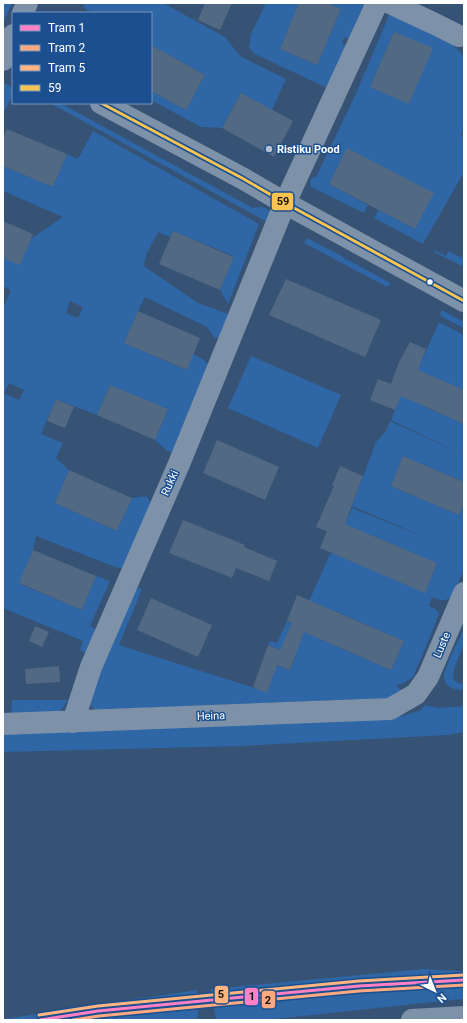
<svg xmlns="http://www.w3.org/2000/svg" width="467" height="1023" font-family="Roboto,sans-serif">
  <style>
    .green { fill: #2f66a5; fill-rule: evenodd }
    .building { fill: #526984 }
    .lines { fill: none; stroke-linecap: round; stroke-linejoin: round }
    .minor { stroke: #7d92a8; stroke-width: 22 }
    .bus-1-casing { stroke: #1b4f8f; stroke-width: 6 }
    .bus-1 { stroke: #fcc553; stroke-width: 3 }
    .tram-1-casing { stroke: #1b4f8f; stroke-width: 6 }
    .tram-2-casing { stroke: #1b4f8f; stroke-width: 6 }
    .tram-3-casing { stroke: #1b4f8f; stroke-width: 6 }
    .tram-1 { stroke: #ff80c5; stroke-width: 3 }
    .tram-2 { stroke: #ffa980; stroke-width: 3 }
    .tram-3 { stroke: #ffb580; stroke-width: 3 }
    .poi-dot { fill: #b9c2ce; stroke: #1b4f8f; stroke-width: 1.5 }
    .bus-dot { fill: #fff; stroke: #1b4f8f; stroke-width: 1.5 }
    .labels { text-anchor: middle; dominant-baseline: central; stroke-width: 3; stroke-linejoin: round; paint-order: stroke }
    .poi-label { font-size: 11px; font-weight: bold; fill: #fff; stroke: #1b4f8f; text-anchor: start }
    .street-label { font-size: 11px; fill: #fff; stroke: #1b4f8f }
    .line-badge { stroke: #1b4f8f; stroke-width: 1.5 }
    .pale-badge-label { font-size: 11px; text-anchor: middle; font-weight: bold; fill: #111 }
  </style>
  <rect width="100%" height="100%" fill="#365274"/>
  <path class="green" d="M 3,3 L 12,3 L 3,23 Z
    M 87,3 L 163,3 L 225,37 L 240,56 L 286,79 L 272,110 L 241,93 L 222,128 L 201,127 L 151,100 L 151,91 L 186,110 L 205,75 L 154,47 L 151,51 L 151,13 L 93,13 L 83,7 Z
    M 266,3 L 299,3 L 280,49 L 317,65 L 341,9 L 327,3 L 365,3 L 349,39 L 344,37 L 342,44 L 347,45 L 327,88 L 255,54 L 249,48 L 251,34 Z
    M 390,13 L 451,43 L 462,54 L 464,59 L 464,129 L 461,136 L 464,137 L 464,172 L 423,244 L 374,218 L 379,210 L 415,229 L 348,149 L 329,184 L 368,205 L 364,213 L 311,187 L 310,182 L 311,178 L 316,177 L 354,98 ZM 394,32 L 433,49 L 370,87 Z
    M 4,83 L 13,88 L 13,95 L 3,113 L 3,85 Z
    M 50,103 L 60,103 L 253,208 C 263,206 266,207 272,215 L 269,223 Z
    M 93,131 L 259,224 L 228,304 L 220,290 L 234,256 L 173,231 L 170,237 L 158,232 L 146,255 L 144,266 L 198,303 L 231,315 L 221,339 L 214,337 L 207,327 L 145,297 L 138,311 L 124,343 L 186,370 L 193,354 L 204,360 L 209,365 L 173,453 L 166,450 L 155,440 L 168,409 L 110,385 L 97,415 L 56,399 L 41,434 L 63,443 L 56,458 L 69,470 L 55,503 L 117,531 L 132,498 L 146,496 L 152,504 L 124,569 L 115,567 L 36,536 L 33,550 L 20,584 L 82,610 L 96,576 L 110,581 L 90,626 L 100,631 L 89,655 L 80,650 L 83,641 L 3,608 L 3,452 L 4,449 L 3,448 L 3,308 L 11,290 L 3,286 L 3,258 L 63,217 L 3,191 L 3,166 L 53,187 L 67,154 L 78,159 ZM 70,301 L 83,307 L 78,318 L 66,313 ZM 9,383 L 24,390 L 19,400 L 4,393 Z
    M 307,238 L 342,256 L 346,260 L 350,261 L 391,283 L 387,287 L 304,243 Z
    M 435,250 L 446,256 L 449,251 L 464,259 L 464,267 L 434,252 Z
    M 442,310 L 464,322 L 464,328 L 442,317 L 440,314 Z
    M 439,322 L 464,335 L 464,390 L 425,407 L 464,424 L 464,482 L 403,456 L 391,486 L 459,515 L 464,503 L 464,527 L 462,529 L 464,530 L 464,570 L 452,596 C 444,603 441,600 432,597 L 429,606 L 434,608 L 439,613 L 432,632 L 413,677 L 404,683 L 396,685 L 402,691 L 390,698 L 96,710 L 93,708 L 89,703 L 96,669 L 136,589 L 139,588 L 142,589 L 119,645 L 267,692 L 274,673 L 272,671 L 280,650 L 268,645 L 270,641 L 277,643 L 287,621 L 298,626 L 330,554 L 332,554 L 352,508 L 427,538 L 352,506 L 376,442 L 386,431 L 390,421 L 462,454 L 391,420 L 409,375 L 418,369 ZM 369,534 L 437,564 L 425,592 L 356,563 ZM 335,611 L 404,641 L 391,670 L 322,640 ZM 281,650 L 296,655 L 290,670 L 275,665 Z
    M 251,356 L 341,395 L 318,448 L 228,408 Z
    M 464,629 L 464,644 L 454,669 L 453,677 L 456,682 L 461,684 L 464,683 L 464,690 C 454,690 444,687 444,676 C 444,669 460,637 464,629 Z
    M 12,700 L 68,700 L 61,710 L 50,715 L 11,718 Z
    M 425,705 L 438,708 L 464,706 L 464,732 L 448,735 L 242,746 L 3,752 L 3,732 L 240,724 L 403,716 L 421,710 Z
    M 424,969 L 464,971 L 464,999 L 452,1000 L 266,1020 L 216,1020 L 211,989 Z
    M 197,990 L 198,1020 L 3,1020 L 3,1019 Z"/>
  <path class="building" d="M 205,3 L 232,3 L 220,30 L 198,20 Z
    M 299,3 L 327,3 L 341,9 L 317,65 L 280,49 Z
    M 394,32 L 433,48 L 409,104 L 370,87 Z
    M 151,45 L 205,75 L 186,110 L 151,91 Z
    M 241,93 L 293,121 L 274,157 L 222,128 Z
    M 7,129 L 67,154 L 53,187 L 3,166 L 3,137 Z
    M 347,148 L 434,193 L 415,229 L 329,184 Z
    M 3,221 L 33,234 L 20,265 L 3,258 Z
    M 173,231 L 234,257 L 220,290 L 159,264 Z
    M 286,279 L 381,320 L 365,357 L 269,315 Z
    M 138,311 L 200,338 L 187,370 L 124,343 Z
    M 410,342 L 426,349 L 418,370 L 464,390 L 464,424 L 401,396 L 395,410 L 370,400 L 378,379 L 391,384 L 399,362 Z
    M 110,385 L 168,409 L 155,440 L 97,415 Z
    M 56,399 L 74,407 L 65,428 L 47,421 Z
    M 217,440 L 279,467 L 265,500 L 203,473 Z
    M 403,456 L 464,482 L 464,503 L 459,515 L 391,486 Z
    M 340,466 L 363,476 L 345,524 L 437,563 L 425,593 L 320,548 L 327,531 L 316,527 L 334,486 L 332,486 Z
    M 69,470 L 132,498 L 117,531 L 55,503 Z
    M 183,520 L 245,545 L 244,547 L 277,561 L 269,581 L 236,568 L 232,578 L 169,553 Z
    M 33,550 L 96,576 L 82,610 L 19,583 Z
    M 297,595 L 404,641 L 391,670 L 304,632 L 290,670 L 277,665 L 267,693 L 253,687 L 268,645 L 280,650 L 292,623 L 287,621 Z
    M 151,598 L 212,625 L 198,657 L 137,630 Z
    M 35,626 L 49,632 L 42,647 L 29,641 Z
    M 59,666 L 60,682 L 26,684 L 25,669 Z"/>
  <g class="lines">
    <path class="minor" d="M 390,3 L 435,24 L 459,36
      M 23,13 L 27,3
      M 3,60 L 13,35
      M 101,103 L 242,178 L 285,203 L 464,301
      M 73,722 L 91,667 L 179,464 L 285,203 L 377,3
      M 3,724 L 390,709 L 416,694 L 428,677 L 464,593
      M 412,1020 L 464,1017"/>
    <g class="bus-1-casing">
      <path id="bus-1" d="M 101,103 L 242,178 L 285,203 L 464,301"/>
    </g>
    <use href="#bus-1" class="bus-1"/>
    <g class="tram-1-casing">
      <path id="tram-1" d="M 40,1020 L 98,1011 L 359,986 L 464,980"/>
    </g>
    <g class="tram-2-casing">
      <path id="tram-2" d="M 73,1020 L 99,1016 L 359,991 L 464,985"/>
    </g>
    <g class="tram-3-casing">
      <path id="tram-3" d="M 39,1015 L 98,1006 L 359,981 L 464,975"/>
    </g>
    <use href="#tram-1" class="tram-1"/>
    <use href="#tram-2" class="tram-2"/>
    <use href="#tram-3" class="tram-3"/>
  </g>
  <circle class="poi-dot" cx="269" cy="149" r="4"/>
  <circle class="bus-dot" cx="430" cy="282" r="3.5"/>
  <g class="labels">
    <g class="poi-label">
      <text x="277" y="149">Ristiku Pood</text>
    </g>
    <g class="street-label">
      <text transform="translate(170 483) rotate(-66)">Rukki</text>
      <text transform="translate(442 645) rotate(-67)">Luste</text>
      <text transform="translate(211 716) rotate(-2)">Heina</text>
    </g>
  </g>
  <g class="line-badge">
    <rect x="271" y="192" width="23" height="19" rx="4" fill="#fcc553"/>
    <rect x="214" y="985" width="15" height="19" rx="4" fill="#ffb580"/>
    <rect x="244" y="987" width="15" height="19" rx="4" fill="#ff80c5"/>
    <rect x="261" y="990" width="15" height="19" rx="4" fill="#ffa980"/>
  </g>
  <g class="pale-badge-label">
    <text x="283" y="205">59</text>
    <text x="221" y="998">5</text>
    <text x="252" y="1000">1</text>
    <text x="268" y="1004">2</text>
  </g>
  <rect width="467" height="1023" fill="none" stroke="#ffffff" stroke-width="8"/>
  <rect x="12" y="12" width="140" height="92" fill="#1b4f8f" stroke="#7695bc"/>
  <rect x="20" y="25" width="20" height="6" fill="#ff80c5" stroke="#7695bc"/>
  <text x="48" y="32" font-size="12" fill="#ffffff">Tram 1</text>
  <rect x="20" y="45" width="20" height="6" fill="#ffa980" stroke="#7695bc"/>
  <text x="48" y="52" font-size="12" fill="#ffffff">Tram 2</text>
  <rect x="20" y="65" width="20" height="6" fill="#ffb580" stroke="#7695bc"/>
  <text x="48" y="72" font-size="12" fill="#ffffff">Tram 5</text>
  <rect x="20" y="85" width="20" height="6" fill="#fcc553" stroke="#7695bc"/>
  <text x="48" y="92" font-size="12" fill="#ffffff">59</text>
  <g transform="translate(435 991) rotate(137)" stroke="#1b4f8f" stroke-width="3" paint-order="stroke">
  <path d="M0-3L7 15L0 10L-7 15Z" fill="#ffffff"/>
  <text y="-6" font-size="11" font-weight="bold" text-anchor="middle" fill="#ffffff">N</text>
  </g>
</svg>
